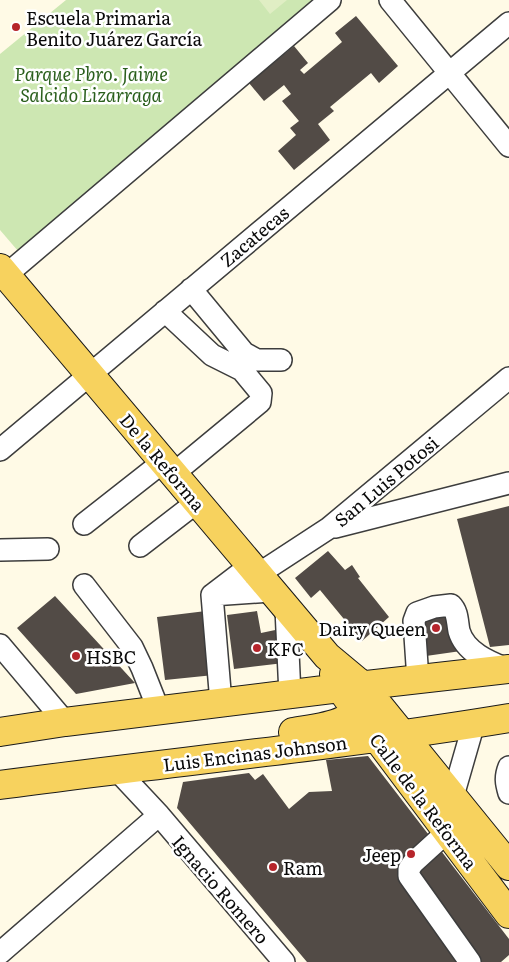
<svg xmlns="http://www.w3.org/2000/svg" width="509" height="962" font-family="Literata,serif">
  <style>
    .green { fill: #cde7b2 }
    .pitch { fill: #e0eec4 }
    .building { fill: #524b46 }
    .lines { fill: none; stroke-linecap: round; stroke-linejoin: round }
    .minor-casing { stroke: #3d3d3d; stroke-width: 24 }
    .major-casing { stroke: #1b1b1b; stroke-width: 30 }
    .minor { stroke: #fff; stroke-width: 21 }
    .major { stroke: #f7d25e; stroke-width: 28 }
    .poi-dot { fill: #b6252b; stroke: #fff; stroke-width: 2 }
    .labels { text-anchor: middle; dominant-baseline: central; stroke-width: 5; stroke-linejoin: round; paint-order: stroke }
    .poi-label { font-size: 18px; fill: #0a0a0a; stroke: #fff; text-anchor: start }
    .park-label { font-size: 18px; font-style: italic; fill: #2a5f1c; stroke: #fff }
    .street-label { font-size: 18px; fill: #0a0a0a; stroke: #fff }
  </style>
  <rect width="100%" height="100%" fill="#fffae6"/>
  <path class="green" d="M 66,0 L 313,0 L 18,251 L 0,230 L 0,54 Z"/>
  <path class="pitch" d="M 259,0 L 287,0 L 270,14 Z"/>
  <path class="building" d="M 356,16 L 398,66 L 379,83 L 371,73 L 330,107 L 334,111 L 318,124 L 330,140 L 294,170 L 278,151 L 296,135 L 290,128 L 299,121 L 282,101 L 291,94 L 284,85 L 264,101 L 249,83 L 294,46 L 308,63 L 300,70 L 304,74 L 342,42 L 335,33 Z
    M 509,506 L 509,645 L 490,647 L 457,519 Z
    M 328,551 L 345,570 L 352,565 L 360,577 L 358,578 L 389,617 L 362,641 L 320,590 L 311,598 L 295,578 Z
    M 55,596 L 135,683 L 76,694 L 17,628 Z
    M 206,611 L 214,675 L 165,680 L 157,617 Z
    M 257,611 L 261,633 L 280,629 L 284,663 L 234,669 L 227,615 Z
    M 448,611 L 461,651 L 426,656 L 421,615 Z
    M 368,756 L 509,939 L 509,955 L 501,962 L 307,962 L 177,808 L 183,782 L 249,773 L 255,780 L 263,774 L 289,809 L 309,792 L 332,791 L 326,760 Z"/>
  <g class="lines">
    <g class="minor-casing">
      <path id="minor" d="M 390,0 L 509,146
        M 6,275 L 330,0
        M 191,289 L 244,353 L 257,360 L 281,360
        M 165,311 L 212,355 L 242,370 L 261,393 L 260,402 L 173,474
        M 0,450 L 509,23
        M 84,524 L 163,462
        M 335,527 L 509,483
        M 140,546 L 197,502
        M 0,550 L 48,549
        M 257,575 L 329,528 L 509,378
        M 84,585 L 132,647 L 142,668 L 159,711
        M 212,595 L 221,703
        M 212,595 L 271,591
        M 212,595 L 250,566
        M 286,609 L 290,695
        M 0,645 L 65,722
        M 418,680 L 414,621 L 417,613 L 434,607 L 451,605 C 458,612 457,621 459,631 C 465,652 489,662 507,669
        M 509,767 C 505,777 506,783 509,793
        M 116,769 L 159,815 L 284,962
        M 453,796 L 474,723
        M 447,832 L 413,863 L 409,869 L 409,876 L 470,962
        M 0,953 L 159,815"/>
    </g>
    <g class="major-casing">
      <path id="major" d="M 0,268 L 327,656 L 363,686 L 509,866
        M 334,674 L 340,688 L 356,710 L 509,914
        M 0,732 L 65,722 L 340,688 L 509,669
        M 293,732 C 314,728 371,725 352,692
        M 0,785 C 170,762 340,746 509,718"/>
    </g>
    <use href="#minor" class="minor"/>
    <use href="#major" class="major"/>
  </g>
  <g class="poi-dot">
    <circle cx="16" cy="27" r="5"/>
    <circle cx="436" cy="628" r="5"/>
    <circle cx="257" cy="648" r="5"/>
    <circle cx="76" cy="656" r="5"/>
    <circle cx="411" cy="854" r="5"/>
    <circle cx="273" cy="867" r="5"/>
  </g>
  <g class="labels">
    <g class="poi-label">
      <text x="26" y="17">Escuela Primaria<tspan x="26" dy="21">Benito Juárez García</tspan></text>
      <text x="426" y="628" text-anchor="end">Dairy Queen</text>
      <text x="267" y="648">KFC</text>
      <text x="86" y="656">HSBC</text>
      <text x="401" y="854" text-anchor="end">Jeep</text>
      <text x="283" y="867">Ram</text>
    </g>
    <g class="park-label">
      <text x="91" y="73">Parque Pbro. Jaime<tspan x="91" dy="21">Salcido Lizarraga</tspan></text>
    </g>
    <g class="street-label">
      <text transform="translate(254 236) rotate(-40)">Zacatecas</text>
      <text transform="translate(163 462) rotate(50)">De la Reforma</text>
      <text transform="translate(386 481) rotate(-40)">San Luis Potosi</text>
      <text transform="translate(255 753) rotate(-7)">Luis Encinas Johnson</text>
      <text transform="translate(424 801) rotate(53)">Calle de la Reforma</text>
      <text transform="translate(221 889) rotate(49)">Ignacio Romero</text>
    </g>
  </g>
</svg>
